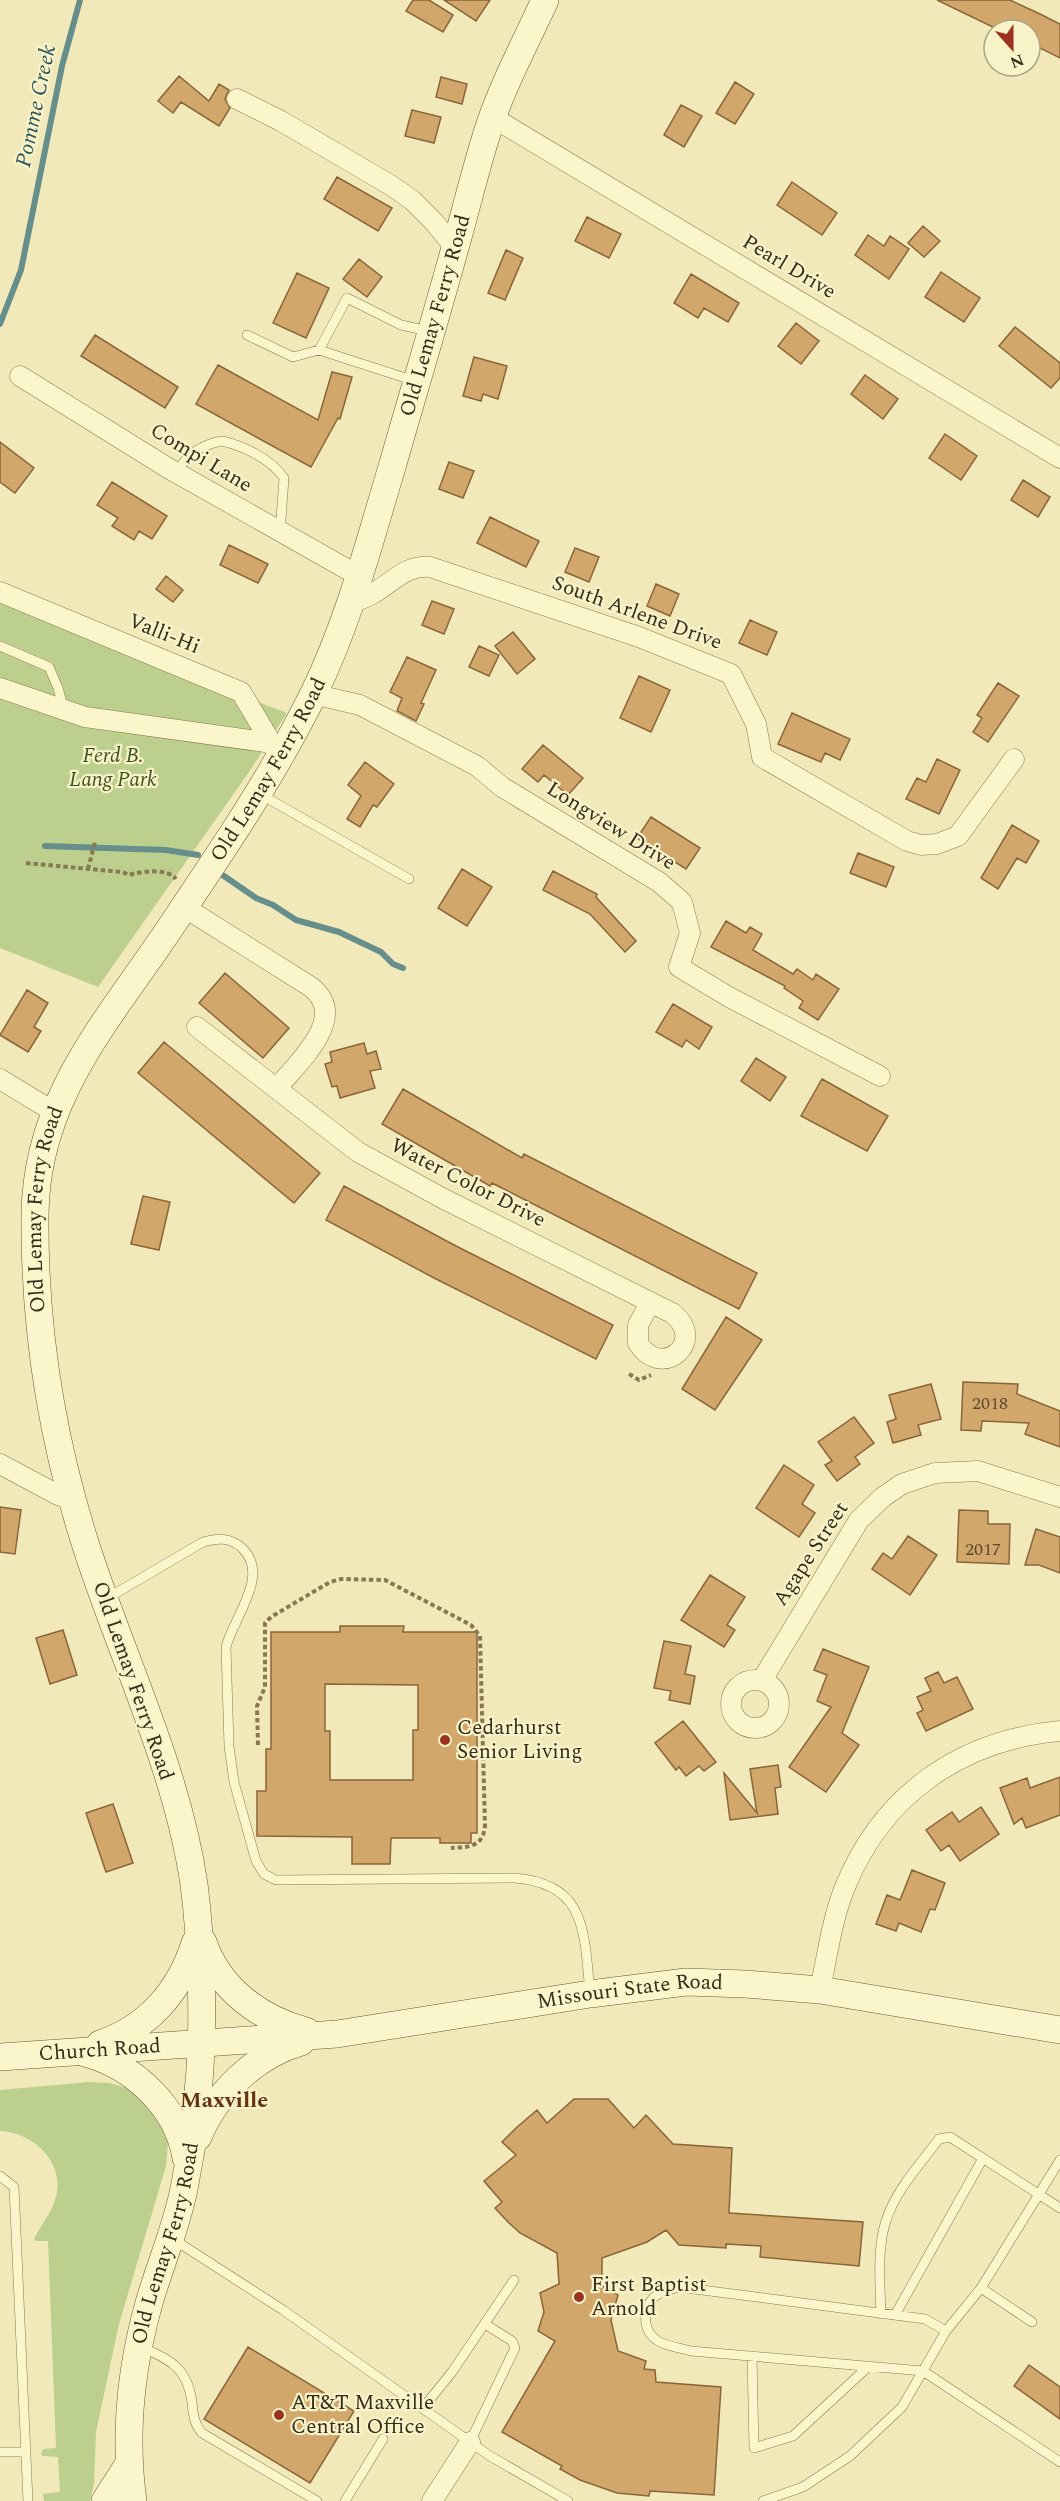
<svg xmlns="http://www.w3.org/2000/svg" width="1060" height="2501" font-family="Spectral,serif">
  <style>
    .green { fill: #bccf8d }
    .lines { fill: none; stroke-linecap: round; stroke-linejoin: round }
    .stream { stroke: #668e8a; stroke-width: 6 }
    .building { fill: #d2a76b; stroke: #896537; stroke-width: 1.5; fill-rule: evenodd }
    .lane-casing { stroke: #887853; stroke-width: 10 }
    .street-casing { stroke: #887853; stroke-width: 21 }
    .secondary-casing { stroke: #695836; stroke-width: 28 }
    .path { stroke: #887853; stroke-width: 4; stroke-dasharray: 4.5 3; stroke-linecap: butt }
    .lane { stroke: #fbf5cc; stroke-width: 9 }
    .street { stroke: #fbf5cc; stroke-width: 20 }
    .secondary { stroke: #fbf5cc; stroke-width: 27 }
    .poi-dot { fill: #9b321e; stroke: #f8f2c9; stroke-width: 2 }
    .labels { text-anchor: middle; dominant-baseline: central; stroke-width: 4.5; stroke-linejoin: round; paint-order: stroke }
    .number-label { font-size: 18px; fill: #5c4a2e }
    .street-label { font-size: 21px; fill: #352b19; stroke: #f8f2c9 }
    .park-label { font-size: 21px; font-style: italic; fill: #3d531e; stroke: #f8f2c9 }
    .poi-label { font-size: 21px; fill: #352b19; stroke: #f8f2c9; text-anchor: start }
    .water-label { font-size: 22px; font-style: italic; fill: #275257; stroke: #f8f2c9 }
    .neighbourhood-label { font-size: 22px; font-weight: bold; fill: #653315; stroke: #f8f2c9 }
  </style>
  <rect width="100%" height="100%" fill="#f1e9b9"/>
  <path class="green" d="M 0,602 L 287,713 L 249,772 L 98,987 L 0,948 Z
    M 89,2082 L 110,2083 L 133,2090 L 149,2101 L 168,2142 L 166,2166 L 119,2324 L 96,2432 L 94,2483 L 90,2501 L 44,2501 L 43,2494 L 60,2492 L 58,2457 L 43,2456 L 41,2454 L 43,2449 L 56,2448 L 48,2241 L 36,2241 L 34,2239 C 41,2225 52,2212 56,2197 C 65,2162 33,2132 0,2131 L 0,2090 Z"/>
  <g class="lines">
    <path class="stream" d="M 0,324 L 21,270 L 62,66 L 80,0
      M 45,846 L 166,850 L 198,855
      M 221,874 L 256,898 L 273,905 L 296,920 L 339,932 L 362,943 L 381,952 L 393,964 L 403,968"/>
  </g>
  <path class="building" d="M 413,0 L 429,0 L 453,15 L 443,32 L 406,11 Z
    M 444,0 L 490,0 L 476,21 Z
    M 937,0 L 1010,0 L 1040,14 L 1060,24 L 1060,58 L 1030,43 L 1030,30 L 999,30 Z
    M 179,76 L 209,101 L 219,84 L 229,90 L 225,99 L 230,108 L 219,126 L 181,102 L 173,113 L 158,101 Z
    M 441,77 L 467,84 L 462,104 L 436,97 Z
    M 735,82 L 754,94 L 735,124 L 716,113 Z
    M 681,105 L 702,116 L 684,147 L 664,135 Z
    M 412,110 L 441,117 L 434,143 L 405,136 Z
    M 337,177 L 392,208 L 378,231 L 324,199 Z
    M 792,182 L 837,213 L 822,235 L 777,205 Z
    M 587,217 L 621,234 L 609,258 L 575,241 Z
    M 923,226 L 940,241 L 924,257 L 908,243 Z
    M 868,235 L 884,246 L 890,236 L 909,249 L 889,279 L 855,255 Z
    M 506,250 L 523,258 L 505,300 L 488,293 Z
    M 359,259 L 382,277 L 367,297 L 343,279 Z
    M 941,272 L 980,298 L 964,322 L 925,297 Z
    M 297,273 L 329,288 L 306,338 L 273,323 Z
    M 691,274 L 739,303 L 728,322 L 704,308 L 698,318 L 674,303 Z
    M 796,323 L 819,341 L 801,364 L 778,346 Z
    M 1015,327 L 1060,363 L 1060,378 L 1051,388 L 999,346 Z
    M 95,335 L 178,387 L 165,408 L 81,356 Z
    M 474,357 L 507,366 L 498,399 L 483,394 L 481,401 L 463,396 Z
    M 218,365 L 318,420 L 332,372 L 352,377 L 340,419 L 338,418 L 311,467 L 196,404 Z
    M 865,375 L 898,399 L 883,419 L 851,394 Z
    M 945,434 L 977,456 L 961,480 L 929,458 Z
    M 0,442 L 34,468 L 15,493 L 0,482 Z
    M 449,462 L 474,471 L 463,498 L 439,489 Z
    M 1023,480 L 1050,497 L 1038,517 L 1011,500 Z
    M 112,482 L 167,516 L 152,539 L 139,531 L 134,540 L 112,526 L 118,518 L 97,505 Z
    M 490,517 L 539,541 L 526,567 L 477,543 Z
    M 229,545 L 268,564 L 258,583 L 220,565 Z
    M 575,548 L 599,557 L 589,582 L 565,572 Z
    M 166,576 L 183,590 L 173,602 L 156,589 Z
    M 656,584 L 679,594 L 670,616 L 647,606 Z
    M 432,601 L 454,609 L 444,634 L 422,625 Z
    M 750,620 L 777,632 L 767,655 L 739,643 Z
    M 513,632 L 535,659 L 517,674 L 495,646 Z
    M 479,646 L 499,655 L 489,676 L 469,667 Z
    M 407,657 L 436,670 L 421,703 L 424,704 L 416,721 L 397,711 L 402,698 L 390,692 Z
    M 639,676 L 670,690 L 651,732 L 620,718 Z
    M 998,683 L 1019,696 L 988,742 L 973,732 L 982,718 L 977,715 Z
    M 792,713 L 850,739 L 840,760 L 825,753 L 821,762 L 778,744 Z
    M 543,745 L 583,778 L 568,795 L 544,775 L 538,782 L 522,769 Z
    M 937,759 L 960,770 L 939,814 L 906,799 L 917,778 L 926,782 Z
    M 365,762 L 394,784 L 377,807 L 373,805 L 360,827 L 347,819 L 361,796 L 348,785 Z
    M 651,817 L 700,848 L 686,869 L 637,838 Z
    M 1012,825 L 1039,841 L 1026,863 L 1017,858 L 998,889 L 981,878 Z
    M 858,853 L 894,867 L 886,887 L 850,873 Z
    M 462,869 L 492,887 L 467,926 L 438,908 Z
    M 553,871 L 597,894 L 596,897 L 636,941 L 625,952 L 590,914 L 543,890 Z
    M 726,921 L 746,933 L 750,927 L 762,934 L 753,950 L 793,974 L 797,969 L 813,980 L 816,974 L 839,989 L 818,1020 L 799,1008 L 803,1001 L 784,988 L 785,986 L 711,947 Z
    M 225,973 L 289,1028 L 263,1058 L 199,1003 Z
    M 27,990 L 48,1003 L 34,1027 L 41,1031 L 28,1052 L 0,1035 Z
    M 673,1004 L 712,1027 L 699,1049 L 686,1040 L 682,1047 L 656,1032 Z
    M 164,1042 L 320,1173 L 294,1203 L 138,1073 Z
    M 364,1043 L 367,1054 L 376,1051 L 381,1069 L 370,1071 L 375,1088 L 340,1098 L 337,1086 L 332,1087 L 325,1064 L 332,1062 L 330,1052 Z
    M 756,1058 L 786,1077 L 770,1101 L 741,1081 Z
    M 822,1079 L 888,1116 L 867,1151 L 801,1116 Z
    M 403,1089 L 522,1158 L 524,1154 L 757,1273 L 739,1309 L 492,1183 L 490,1186 L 382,1124 Z
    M 344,1186 L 456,1246 L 613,1325 L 596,1359 L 434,1278 L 326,1220 Z
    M 143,1196 L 170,1202 L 159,1250 L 131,1244 Z
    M 726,1317 L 762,1340 L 715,1410 L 682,1389 Z
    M 963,1382 L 1018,1384 L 1017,1394 L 1060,1411 L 1060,1447 L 1025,1434 L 1029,1423 L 982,1421 L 981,1431 L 961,1430 Z
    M 931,1384 L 941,1419 L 918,1425 L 921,1435 L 893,1443 L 887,1422 L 896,1419 L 889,1395 Z
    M 854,1417 L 874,1443 L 855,1457 L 860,1464 L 837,1481 L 825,1465 L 832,1461 L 818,1442 Z
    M 784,1465 L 814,1485 L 802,1504 L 815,1513 L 799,1537 L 756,1508 Z
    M 0,1507 L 21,1510 L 15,1554 L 0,1552 Z
    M 959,1510 L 988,1511 L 988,1524 L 1010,1524 L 1009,1564 L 957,1562 Z
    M 1036,1529 L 1060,1537 L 1060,1573 L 1039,1565 L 1025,1565 Z
    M 908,1536 L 937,1555 L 910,1595 L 872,1569 L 883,1553 L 892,1559 Z
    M 710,1575 L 745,1597 L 727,1625 L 735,1630 L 724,1647 L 681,1620 Z
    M 340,1626 L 404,1626 L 403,1632 L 477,1632 L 477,1833 L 471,1833 L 471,1843 L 440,1843 L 440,1838 L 391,1838 L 390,1864 L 352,1864 L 352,1837 L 257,1836 L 257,1791 L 266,1791 L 266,1749 L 271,1749 L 271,1632 L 340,1632 ZM 325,1684 L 418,1685 L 418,1730 L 413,1730 L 413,1780 L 330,1780 L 330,1731 L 325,1731 Z
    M 63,1630 L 77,1675 L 50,1684 L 36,1638 Z
    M 664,1641 L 691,1646 L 685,1674 L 695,1676 L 690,1704 L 669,1700 L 671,1691 L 654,1688 Z
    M 823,1649 L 869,1667 L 842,1733 L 859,1745 L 826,1792 L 789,1767 L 831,1707 L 817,1701 L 827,1675 L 814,1670 Z
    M 938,1672 L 944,1683 L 957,1677 L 973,1709 L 926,1731 L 917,1713 L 923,1710 L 917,1697 L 931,1691 L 925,1678 Z
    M 683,1721 L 716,1762 L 704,1771 L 699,1766 L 686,1776 L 679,1767 L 676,1770 L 655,1743 Z
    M 778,1765 L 781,1787 L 775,1788 L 778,1814 L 730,1820 L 724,1773 L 757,1813 L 750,1769 Z
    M 1060,1777 L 1060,1815 L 1026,1828 L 1022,1818 L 1014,1824 L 1000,1788 L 1027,1778 L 1030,1788 Z
    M 113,1804 L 133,1863 L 106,1872 L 86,1813 Z
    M 981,1807 L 999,1834 L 960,1861 L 949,1845 L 941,1851 L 926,1830 L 952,1812 L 959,1822 Z
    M 912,1870 L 945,1883 L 935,1910 L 930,1909 L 921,1932 L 899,1923 L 896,1931 L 876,1924 L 887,1895 L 900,1900 Z
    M 574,2099 L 608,2099 L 634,2128 L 646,2115 L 673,2144 L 732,2148 L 729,2213 L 863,2222 L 859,2266 L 760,2257 L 761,2246 L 726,2244 L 726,2248 L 679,2245 L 666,2230 L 647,2242 L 602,2258 L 602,2286 L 618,2295 L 611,2320 L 618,2351 L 646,2361 L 644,2369 L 655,2370 L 656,2382 L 721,2387 L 714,2495 L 650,2491 L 649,2496 L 617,2493 L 580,2480 L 560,2469 L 562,2466 L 502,2432 L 555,2341 L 538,2331 L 544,2312 L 540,2293 L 559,2284 L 557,2253 L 520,2233 L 508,2222 L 495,2208 L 502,2202 L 484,2181 L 516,2155 L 502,2142 L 516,2128 L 537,2110 L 547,2123 Z
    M 248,2347 L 354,2411 L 310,2483 L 204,2419 Z
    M 1029,2365 L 1060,2387 L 1060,2419 L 1014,2386 Z"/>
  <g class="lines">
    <g class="lane-casing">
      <path id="lane" d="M 247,335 L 293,357 L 319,350 L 415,381
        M 319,350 L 347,298 L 401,325 L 429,331
        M 177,472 C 186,455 203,444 222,441 C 244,446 271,459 284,478 L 280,533
        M 0,646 L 49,667 L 58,688 L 64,710
        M 260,794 L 409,879
        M 106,1599 L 203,1542 C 217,1538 230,1537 242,1548 C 271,1575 233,1618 226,1647 L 229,1746 L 234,1782 L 256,1861 L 264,1874 L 276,1880 L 514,1878 C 587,1883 584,1933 590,1992
        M 0,2176 L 14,2187 L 28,2501
        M 173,2239 L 283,2310 L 490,2456 L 568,2501
        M 981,2288 L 1032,2322
        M 881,2314 C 880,2287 877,2246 886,2221 C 895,2191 921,2163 939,2139 L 950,2137 L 1060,2208
        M 895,2315 L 982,2160
        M 946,2331 L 925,2319 L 679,2287 C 672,2289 663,2291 657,2295 C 644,2303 642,2325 652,2336 C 660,2346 679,2347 691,2351 L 923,2371 L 1060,2462
        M 142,2347 C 171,2361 187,2367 192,2402 C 193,2414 194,2424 202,2433 L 317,2501
        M 752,2356 L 754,2448 L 793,2436 L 869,2366
        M 423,2408 L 452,2372 L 514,2280
        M 470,2442 L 515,2348 L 512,2341 L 485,2324
        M 0,2452 L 26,2452
        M 345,2501 L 383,2439
        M 763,2501 L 803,2487 L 850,2456 L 902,2407 L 946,2331 L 981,2288 L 1060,2160"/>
    </g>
    <g class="street-casing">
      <path id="street" d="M 237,99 L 281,121 L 392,186 L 412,200 L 434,222 L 455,248
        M 492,117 L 1060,458
        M 20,376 L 168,468 L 359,576
        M 0,592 L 241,692 L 279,756
        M 351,602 C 386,595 398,564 430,567 L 639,637 L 731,674 L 756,724 L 762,757 L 907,841 L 921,845 L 937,844 L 958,836 L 1014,759
        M 0,688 L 85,717 L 272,743
        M 313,694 L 360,705 L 477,766 L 502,787 L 659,882 L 682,902 L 690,933 L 679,967 L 729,997 L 880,1076
        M 184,907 L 311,987 C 350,1018 297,1063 277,1088
        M 197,1027 L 358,1152 L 442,1198 L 672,1313 C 708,1341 662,1381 638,1343 L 638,1325 L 650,1303
        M 0,1079 L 54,1112
        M 0,1464 L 58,1495 L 73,1500
        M731 1704a24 24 0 1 1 48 0a24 24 0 1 1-48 0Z
        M 762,1680 L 859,1520 L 883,1497 L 902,1484 L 935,1473 L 978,1471 L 1060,1497
        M 820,1990 C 827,1957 832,1919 845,1887 C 883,1794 961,1740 1060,1731
        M 432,2501 L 470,2442"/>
    </g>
    <g class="secondary-casing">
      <g id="secondary">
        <path d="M 203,1942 C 219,1989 260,2019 306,2031"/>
        <path d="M 100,2044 C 148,2028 180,1991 195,1943"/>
        <path d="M 85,2053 C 134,2066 178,2107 186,2158"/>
        <path id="s1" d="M 0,2057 L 337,2034 L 590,1994 L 686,1982 L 745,1984 L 820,1990 L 1060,2030"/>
        <path d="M 198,2137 C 216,2093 255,2055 301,2042"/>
        <path d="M 105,2501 L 128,2465"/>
        <path id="s2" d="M 133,2501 C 124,2436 131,2367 149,2303 C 160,2265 176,2228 184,2189 C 198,2120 204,2047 201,1977 C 200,1946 198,1915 194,1884 C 177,1770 125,1664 89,1555 C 53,1446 34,1330 35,1215 C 36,1098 107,1022 168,931 C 220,854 273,776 314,693 C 349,621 369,543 392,467 C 414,390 437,314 458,237 C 469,198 478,159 491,121 C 505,80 527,40 545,0"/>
      </g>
    </g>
    <path class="path" d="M 26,863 L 122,872 L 129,875 C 141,871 168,868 176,879
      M 88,869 L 95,842
      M 629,1374 L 639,1380 L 651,1375
      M 258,1745 L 257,1706 L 265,1687 L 265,1623 L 271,1617 L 330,1582 L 341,1579 L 385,1580 L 471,1625 L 480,1636 L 485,1826 C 483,1847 469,1847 451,1848"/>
    <use href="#lane" class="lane"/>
    <use href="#street" class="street"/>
    <use href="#secondary" class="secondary"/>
  </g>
  <g class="poi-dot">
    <circle cx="445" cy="1740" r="6"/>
    <circle cx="579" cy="2297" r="6"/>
    <circle cx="279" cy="2415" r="6"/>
  </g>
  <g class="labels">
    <g class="number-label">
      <text x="990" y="1403">2018</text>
      <text x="983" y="1549">2017</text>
    </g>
    <g class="street-label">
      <text transform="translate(789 267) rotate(31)">Pearl Drive</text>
      <text stroke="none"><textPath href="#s2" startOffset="2313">Old Lemay Ferry Road</textPath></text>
      <text transform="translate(201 458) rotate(31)">Compi Lane</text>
      <text transform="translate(637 613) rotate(20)">South Arlene Drive</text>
      <text transform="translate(164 634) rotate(22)">Valli-Hi</text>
      <text stroke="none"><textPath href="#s2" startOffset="1827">Old Lemay Ferry Road</textPath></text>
      <text transform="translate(611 826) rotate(32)">Longview Drive</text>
      <text transform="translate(468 1183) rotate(27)">Water Color Drive</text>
      <text stroke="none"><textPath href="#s2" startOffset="1324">Old Lemay Ferry Road</textPath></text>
      <text transform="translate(811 1554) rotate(-57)">Agape Street</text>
      <text transform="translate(133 1681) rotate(71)">Old Lemay Ferry Road</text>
      <text stroke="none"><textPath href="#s1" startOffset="634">Missouri State Road</textPath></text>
      <text stroke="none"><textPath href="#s1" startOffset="100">Church Road</textPath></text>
      <text stroke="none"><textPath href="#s2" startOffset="262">Old Lemay Ferry Road</textPath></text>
    </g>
    <g class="park-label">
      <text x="113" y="756">Ferd B.<tspan x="113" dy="24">Lang Park</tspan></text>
    </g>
    <g class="poi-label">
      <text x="457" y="1728">Cedarhurst<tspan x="457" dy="24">Senior Living</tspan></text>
      <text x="591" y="2285">First Baptist<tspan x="591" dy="24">Arnold</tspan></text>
      <text x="291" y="2403">AT&amp;T Maxville<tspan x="291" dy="24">Central Office</tspan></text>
    </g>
    <g class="water-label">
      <text transform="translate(36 106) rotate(-78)">Pomme Creek</text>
    </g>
    <g class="neighbourhood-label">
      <text x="224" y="2100">Maxville</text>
    </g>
  </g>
  <g transform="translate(1012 48) rotate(159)"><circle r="28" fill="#f8f2c9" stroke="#aaa283" stroke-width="1.5"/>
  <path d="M0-4.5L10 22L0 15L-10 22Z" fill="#9b321e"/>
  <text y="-9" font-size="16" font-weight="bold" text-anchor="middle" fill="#352b19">N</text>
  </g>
</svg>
